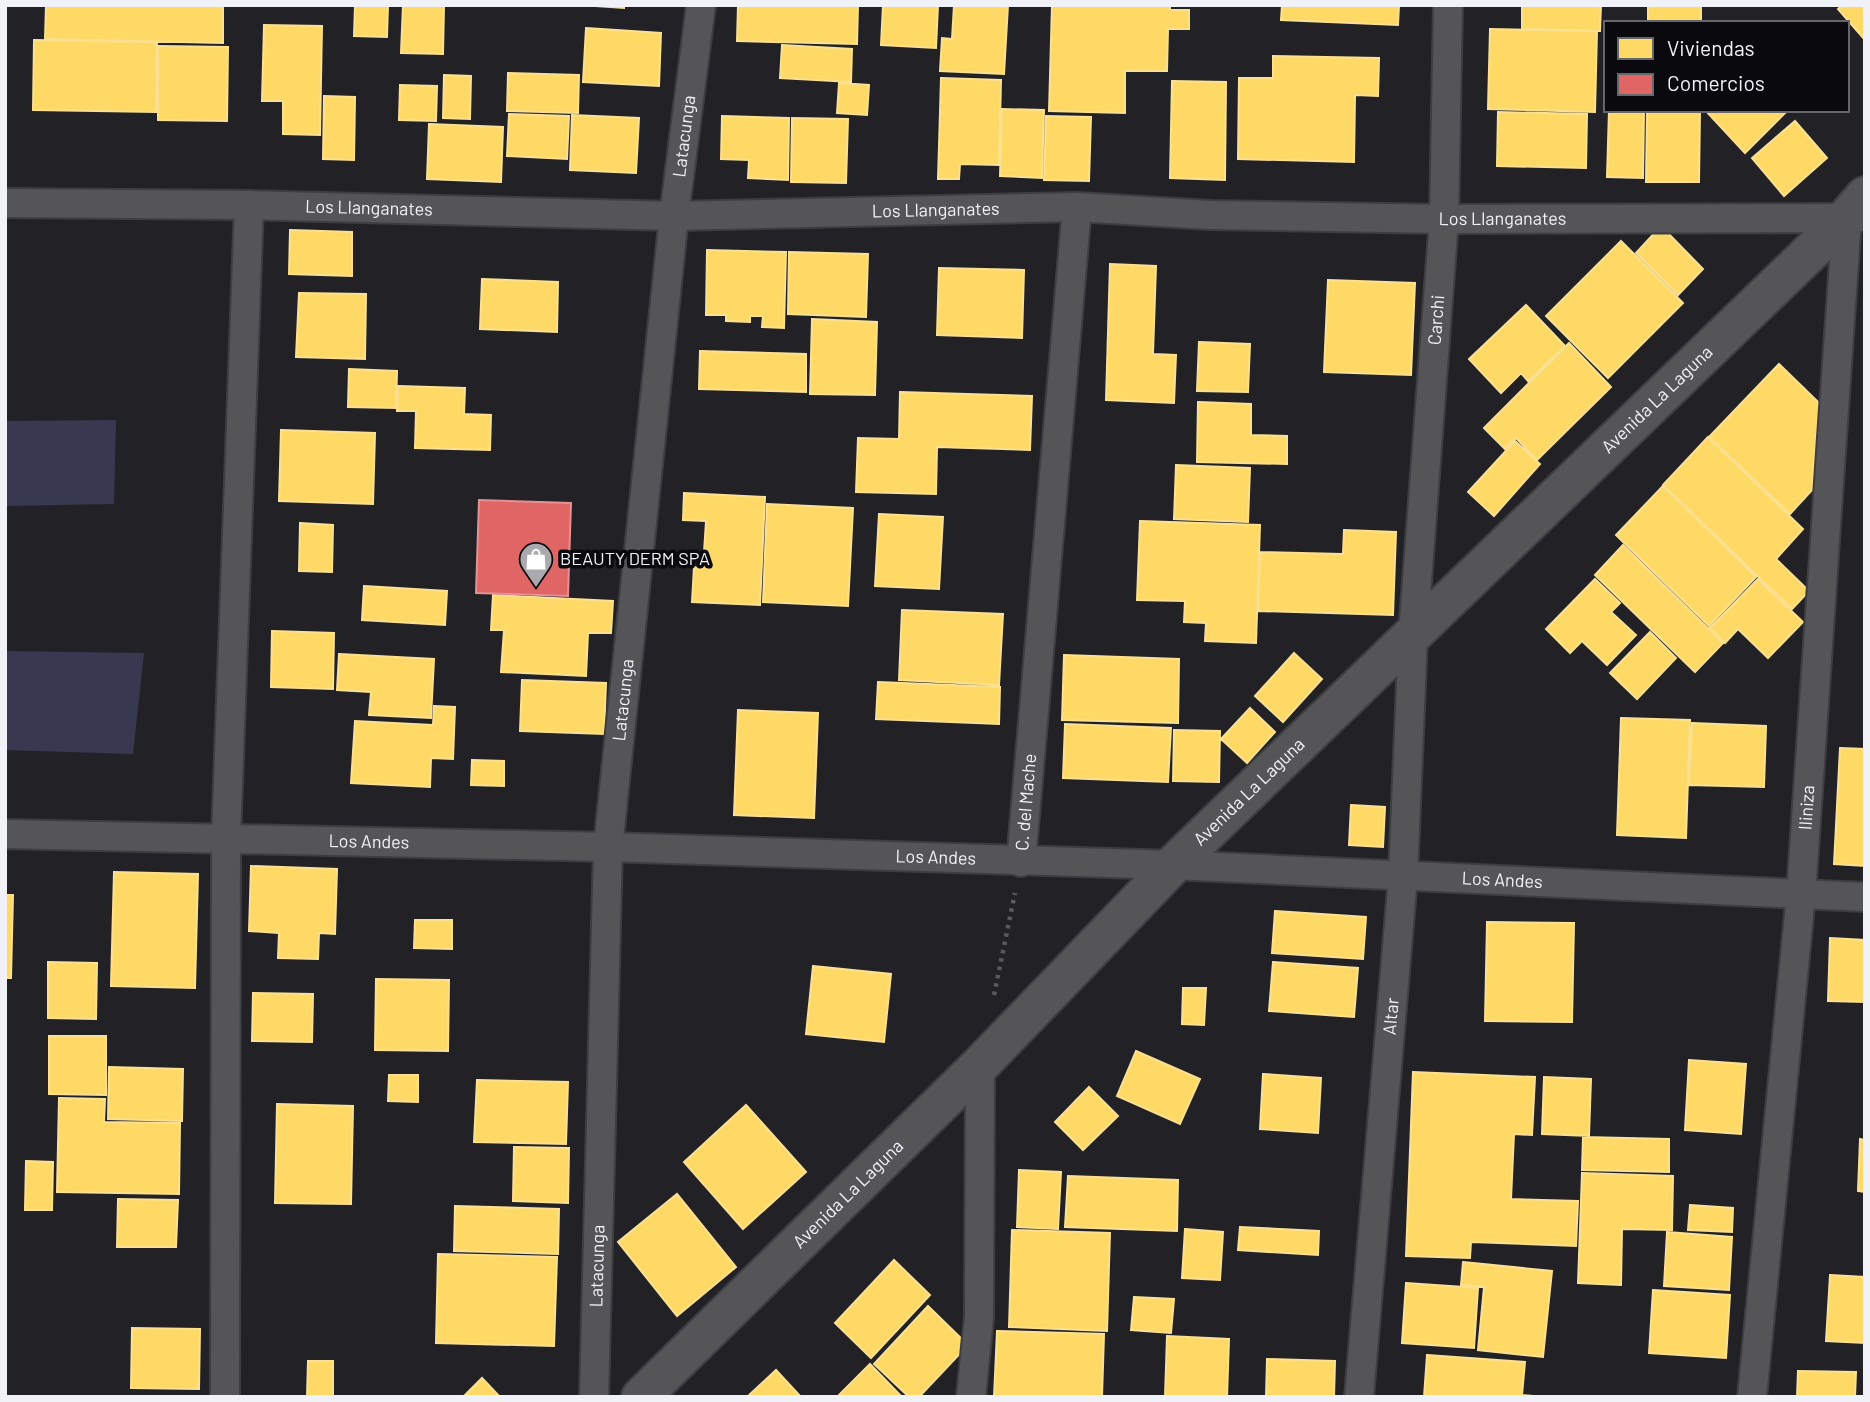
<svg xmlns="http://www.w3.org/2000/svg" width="1870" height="1402" font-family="Barlow,sans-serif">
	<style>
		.green { fill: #383951 }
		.homes { fill: #ffd966; stroke: #fbe092; stroke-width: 2 }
		.shops { fill: #e06666; stroke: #e59092; stroke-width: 2 }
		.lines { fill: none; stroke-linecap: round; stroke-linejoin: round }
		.street-casing { stroke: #3d3e41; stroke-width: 32 }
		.secondary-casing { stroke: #3d3e41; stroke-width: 42 }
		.path { stroke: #5a5a5e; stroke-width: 4.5; stroke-dasharray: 3.5 5; stroke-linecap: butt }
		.street { stroke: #555558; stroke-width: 28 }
		.secondary { stroke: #555558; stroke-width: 38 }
		.labels { text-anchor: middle; stroke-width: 7; stroke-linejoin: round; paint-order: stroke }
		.street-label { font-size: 18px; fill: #f1f2f8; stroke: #0a0a0e }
		.poi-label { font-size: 18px; fill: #f1f2f8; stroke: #0a0a0e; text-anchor: start }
	</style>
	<rect width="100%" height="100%" fill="#222226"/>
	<path class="green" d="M116,420L114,504L5,506V421Z
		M5,651L144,653L133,754L5,750Z"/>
	<path class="homes" d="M46,5L223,6V43L45,39Z
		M355,5H388L387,37L354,36Z
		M403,5H444L443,54L401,53Z
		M580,5H624V8Z
		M738,5H858L857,44L737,41Z
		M883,5H938L936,48L881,45Z
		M954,5H1008L1004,74L940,71L942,38L952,39Z
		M1052,5H1170V10H1189V29H1168L1167,71H1125V113L1049,111Z
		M1282,5H1399L1398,25L1281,20Z
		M1522,5H1601L1600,31L1522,29Z
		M1648,5H1701V23H1648Z
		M1842,5H1865V40L1838,9Z
		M264,25L322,26L320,135L283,134V101H262Z
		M586,28L661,33L659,86L583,82Z
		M1490,29L1597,31L1595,112L1488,109Z
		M34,40L157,42L156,112L33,110Z
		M782,45L852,49L851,82L780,78Z
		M158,46L228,47L227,121L158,120Z
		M1273,56L1379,58L1378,96L1355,95L1354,162L1238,159L1239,78H1273Z
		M508,73L579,75L578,113L507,111Z
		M444,75L471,76L470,119L443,118Z
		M941,78L1001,80L999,165L960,164L959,179H938Z
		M1172,81L1226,82L1225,180L1170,178Z
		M839,83L869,85L867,115L837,113Z
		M400,85L437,86L436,121L399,120Z
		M324,96L355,97L354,160L323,159Z
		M1002,109L1044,110L1042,178L1000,176Z
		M1609,110H1644L1643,178L1607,177Z
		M1647,110H1700L1699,182H1646Z
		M1705,110H1788L1745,153Z
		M1498,112L1587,114L1586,168L1497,166Z
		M509,114L569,116L567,159L507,156Z
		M572,115L639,118L636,173L570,170Z
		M722,116L789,118L788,180L748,178L749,160L721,159Z
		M1046,116L1091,117L1089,181L1044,180Z
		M792,118L848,119L846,183L791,182Z
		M1795,121L1827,158L1784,196L1752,158Z
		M429,124L503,127L501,182L427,179Z
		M1661,226L1703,269L1678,295L1636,253Z
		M290,230L352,232V276L289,274Z
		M1621,241L1683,303L1608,378L1546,316Z
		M707,250L786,252L784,328L762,327L763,316H750V322L726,321V315H706Z
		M789,252L868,254L866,317L788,314Z
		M1110,264L1156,266L1153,354L1176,355L1174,403L1106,400Z
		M939,268L1024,270L1022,338L937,335Z
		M482,279L558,282L557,332L480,329Z
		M1328,280L1415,283L1411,375L1324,372Z
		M299,293L366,294L365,359L296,357Z
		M1526,305L1565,346L1528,381L1521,373L1501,393L1469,359Z
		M812,319L877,322L875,395L810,394Z
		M1199,342L1250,344L1248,392L1197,391Z
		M1569,343L1611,387L1537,460L1516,438L1505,449L1484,428Z
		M700,351L806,354V392L699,389Z
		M1779,364L1819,403L1812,490L1790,514L1709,437Z
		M349,369L397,371L396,408L348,407Z
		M398,386L465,388L464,414L491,415L490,450L415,448L416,411H397Z
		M900,392L1032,396L1030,450L937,447L936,494L856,492L858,438L899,439Z
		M1198,402L1251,404V435L1287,436V464L1197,462Z
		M281,430L375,433L373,504L279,501Z
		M1708,437L1803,529L1776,559L1809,591L1792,609L1663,485Z
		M1515,441L1540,464L1494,516L1468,492Z
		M1176,465L1250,468L1248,522L1174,519Z
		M1663,486L1756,577L1709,626L1616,535Z
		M684,493L765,497L760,605L692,602L694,567L703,568L706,521L683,520Z
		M767,504L853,508L848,606L763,602Z
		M879,514L943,517L939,589L875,586Z
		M1140,521L1260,525L1256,643L1205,641L1206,623L1184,622L1185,601L1137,600Z
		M300,523L333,525L332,572L299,571Z
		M1344,530L1396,532L1393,615L1258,611L1260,552L1343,554Z
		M1623,545L1723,643L1695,672L1595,575Z
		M1595,579L1620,603L1611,612L1636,635L1607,665L1582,641L1570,653L1546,629Z
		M1758,579L1803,622L1768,658L1738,629L1725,643L1710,628Z
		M364,586L447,591L445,625L362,620Z
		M493,595L613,601L611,633H588L586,676L501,672L504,630H491Z
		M902,610L1003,614L999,685L899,680Z
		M272,631L334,633L333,689L271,687Z
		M1650,632L1676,658L1637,699L1610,673Z
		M1294,653L1322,679L1283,722L1255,696Z
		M339,654L434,659L431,718L369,715L371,692L337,690Z
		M1064,655L1179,659L1178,723L1062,720Z
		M522,680L606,683L604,734L520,731Z
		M878,682L1000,687L999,724L876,719Z
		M434,706L455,707L453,759L431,758L430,787L351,783L355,721L433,725Z
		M1250,708L1275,732L1247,763L1221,739Z
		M738,710L818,713L814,818L734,815Z
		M1621,718L1690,720L1686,838L1617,835Z
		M1692,723L1766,726L1764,787L1689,785Z
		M1065,724L1171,728L1168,782L1063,778Z
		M1174,730L1220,731L1219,782L1173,781Z
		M1840,748L1865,749V866L1834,864Z
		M472,760L504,761V786L471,785Z
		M1351,805L1385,807L1383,847L1349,845Z
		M251,866L337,869L335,934L319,933L318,959L278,958L279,933L249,931Z
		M114,872L198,874L195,988L111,986Z
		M5,895H13L11,978H5Z
		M1275,911L1366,917L1363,959L1272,953Z
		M415,920H452V949L414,948Z
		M1487,922L1574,923L1572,1022L1485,1021Z
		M1830,938L1865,940V1002L1828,1001Z
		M48,962L97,963L96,1019L48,1018Z
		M1273,962L1358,968L1354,1017L1269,1011Z
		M813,966L891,974L884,1042L806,1034Z
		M376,979L449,980L448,1051L375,1050Z
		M1183,988H1206L1204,1025L1182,1024Z
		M253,993L313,994L312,1042L252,1041Z
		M49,1036H106V1095L49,1094Z
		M1136,1051L1200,1079L1180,1124L1117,1096Z
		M1689,1060L1746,1064L1741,1134L1685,1130Z
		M109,1067L183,1069L182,1121L108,1119Z
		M1413,1072L1535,1077L1532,1135L1514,1134L1511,1199L1578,1201L1576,1246L1471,1242L1470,1258L1406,1256Z
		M1263,1074L1321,1078L1318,1133L1260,1129Z
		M389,1075H418V1102L388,1101Z
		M1544,1077L1591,1079L1589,1136L1542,1134Z
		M477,1080L568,1082L566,1144L474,1142Z
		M1089,1087L1118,1116L1083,1150L1055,1122Z
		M59,1098L105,1099L104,1122L180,1123L179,1194L57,1192Z
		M277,1104L353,1106L351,1204L275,1203Z
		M746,1105L806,1172L743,1229L684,1162Z
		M1583,1137L1669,1139V1172L1582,1170Z
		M1860,1139L1865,1140V1192L1858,1191Z
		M514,1147L569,1148L568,1203L513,1201Z
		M26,1161L53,1162L52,1210H25Z
		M1019,1170L1061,1172L1058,1229L1017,1227Z
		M1582,1173L1673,1176L1672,1230L1622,1229L1621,1285L1578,1283Z
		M1068,1176L1178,1180L1177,1231L1065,1227Z
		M677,1194L736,1267L677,1316L618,1242Z
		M118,1199L178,1200L176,1247H117Z
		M1690,1205L1733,1208L1732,1232L1688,1230Z
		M455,1206L559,1209L558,1254L454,1251Z
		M1240,1227L1319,1231L1318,1255L1238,1250Z
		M1185,1229L1223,1232L1220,1280L1182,1278Z
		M1012,1230L1110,1233L1107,1331L1009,1327Z
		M1667,1232L1732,1237L1729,1290L1664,1286Z
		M438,1254L557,1257L554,1346L436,1343Z
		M894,1260L930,1295L871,1358L835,1323Z
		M1463,1262L1552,1271L1543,1357L1478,1350L1484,1287L1461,1285Z
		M1830,1275L1865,1277V1343L1826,1341Z
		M1406,1283L1478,1288L1474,1348L1402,1343Z
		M1653,1290L1730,1295L1726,1358L1649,1353Z
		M1134,1297L1174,1299L1171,1333L1131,1330Z
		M928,1306L968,1345L919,1397H909L874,1364Z
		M132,1328L200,1329L199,1389L131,1388Z
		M997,1331L1104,1334L1102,1397H994Z
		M1167,1336L1229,1339L1227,1397H1165Z
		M1427,1355L1525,1362L1522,1395L1546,1397H1424Z
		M1267,1359L1335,1361L1334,1397H1266Z
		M308,1361H333V1397H307Z
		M870,1364L902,1397H837Z
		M776,1370L801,1397H747Z
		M1798,1371L1856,1372L1855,1397H1797Z
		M482,1378L500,1397H463Z"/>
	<path class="shops" d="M479,500L571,503L568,596L476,593Z"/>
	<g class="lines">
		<defs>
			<g id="street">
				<path id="s1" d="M5,203L249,205L674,216L1077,207L1210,215L1444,219L1857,218"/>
				<path id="s2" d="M5,834L608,847L1173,865L1865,897"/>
				<path id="s3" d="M1021,862L1077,207"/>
				<path d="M225,1397L226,838L249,205"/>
				<path id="s4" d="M594,1397L608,847L674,216L701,5"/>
				<path d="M971,1397L979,1317L980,1065"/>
				<path id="s5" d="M1359,1397L1403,877L1413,635L1444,219L1448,5"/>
				<path id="s6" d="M1752,1397L1801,894L1847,217"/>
			</g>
			<g id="secondary">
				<path id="s7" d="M641,1397L980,1065L1173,865L1847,217L1865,196"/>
			</g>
		</defs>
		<use href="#street" class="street-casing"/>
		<use href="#secondary" class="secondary-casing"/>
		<path class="path" d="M994,995L1015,893"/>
		<use href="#street" class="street"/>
		<use href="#secondary" class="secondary"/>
	</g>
	<defs>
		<symbol id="shop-pin" viewBox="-11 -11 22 30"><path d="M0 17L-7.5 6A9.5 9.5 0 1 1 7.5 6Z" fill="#a9a9ae" stroke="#0a0a0e"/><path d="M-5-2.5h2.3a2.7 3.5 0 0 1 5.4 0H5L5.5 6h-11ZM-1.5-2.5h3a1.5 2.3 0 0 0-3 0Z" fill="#fff"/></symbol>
	</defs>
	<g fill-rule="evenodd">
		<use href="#shop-pin" x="517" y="540" width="38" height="52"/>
	</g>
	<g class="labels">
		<g class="street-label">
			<text dy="6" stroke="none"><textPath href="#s4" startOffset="1265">Latacunga</textPath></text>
			<text dy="6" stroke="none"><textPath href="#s1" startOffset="364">Los Llanganates</textPath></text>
			<text dy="6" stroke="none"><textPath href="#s1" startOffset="931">Los Llanganates</textPath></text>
			<text dy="6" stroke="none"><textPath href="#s1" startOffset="1498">Los Llanganates</textPath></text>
			<text dy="6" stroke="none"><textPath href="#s5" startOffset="1080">Carchi</textPath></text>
			<text dy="6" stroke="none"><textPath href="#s7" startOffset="1424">Avenida La Laguna</textPath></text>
			<text dy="6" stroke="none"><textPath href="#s4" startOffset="698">Latacunga</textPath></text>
			<text dy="6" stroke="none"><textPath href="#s7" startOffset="858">Avenida La Laguna</textPath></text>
			<text dy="6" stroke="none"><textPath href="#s3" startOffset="60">C. del Mache</textPath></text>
			<text dy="6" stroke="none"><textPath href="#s6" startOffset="592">Iliniza</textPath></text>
			<text dy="6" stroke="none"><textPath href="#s2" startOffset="364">Los Andes</textPath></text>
			<text dy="6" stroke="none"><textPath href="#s2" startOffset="931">Los Andes</textPath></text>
			<text dy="6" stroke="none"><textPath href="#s2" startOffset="1498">Los Andes</textPath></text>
			<text dy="6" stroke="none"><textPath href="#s5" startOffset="382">Altar</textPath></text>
			<text dy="6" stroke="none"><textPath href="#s7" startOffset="290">Avenida La Laguna</textPath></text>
			<text dy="6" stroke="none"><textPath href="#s4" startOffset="131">Latacunga</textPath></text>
		</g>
		<g class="poi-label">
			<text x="560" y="565">BEAUTY DERM SPA</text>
		</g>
	</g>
	<rect width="1870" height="1402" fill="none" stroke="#f1f2f8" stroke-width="14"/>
	<rect x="1604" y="21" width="245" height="91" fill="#0a0a0e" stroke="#66676c" stroke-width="2"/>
	<rect x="1618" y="38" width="35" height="21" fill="#ffd966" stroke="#66676c" stroke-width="2"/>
	<text x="1667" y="56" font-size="21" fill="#f1f2f8">Viviendas</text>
	<rect x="1618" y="74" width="35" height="21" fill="#e06666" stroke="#66676c" stroke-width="2"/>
	<text x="1667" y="91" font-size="21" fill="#f1f2f8">Comercios</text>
</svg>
